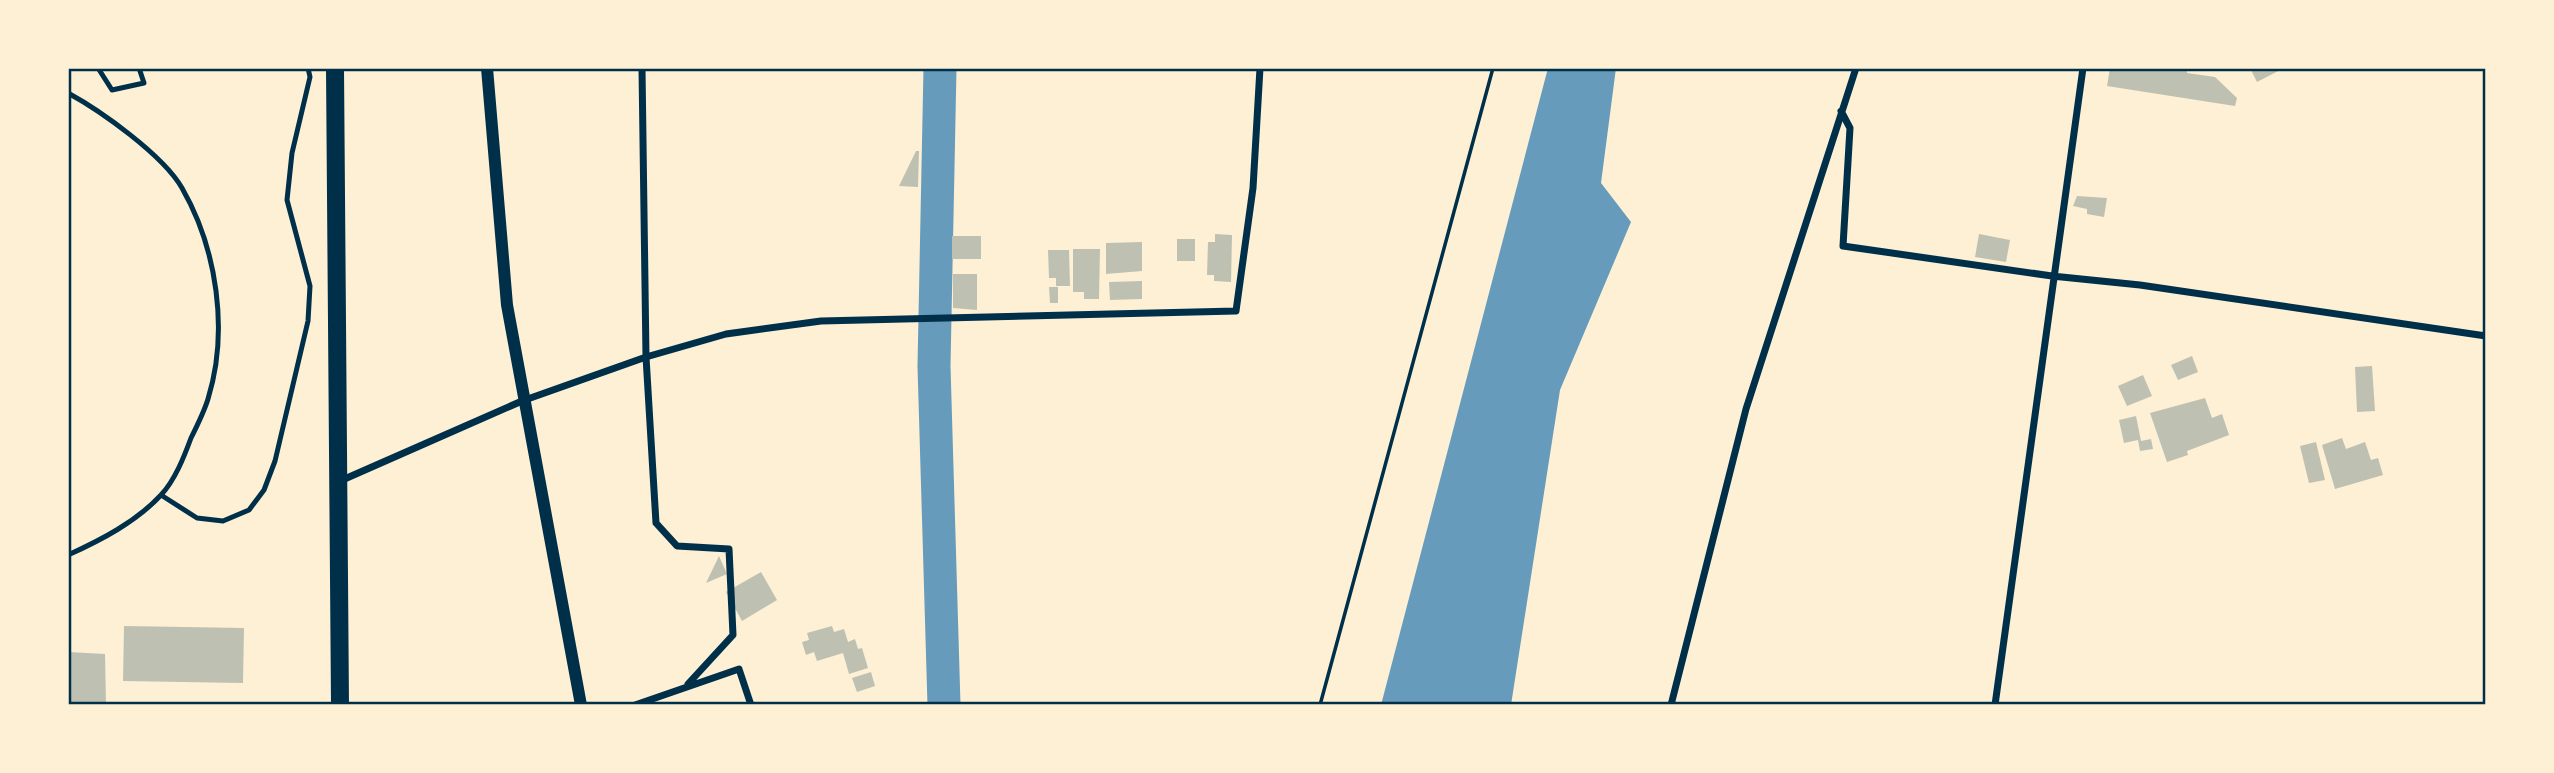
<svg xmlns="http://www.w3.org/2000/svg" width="2554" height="773" font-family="'DM Sans',sans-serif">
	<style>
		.water { fill: #669bbc }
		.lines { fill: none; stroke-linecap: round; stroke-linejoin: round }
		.river { stroke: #669bbc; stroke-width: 33 }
		.building { fill: #bec0b2 }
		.path { stroke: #003049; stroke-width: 3.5 }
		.service { stroke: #003049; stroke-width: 5 }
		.minor { stroke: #003049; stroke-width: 7 }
		.tertiary { stroke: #003049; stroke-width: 12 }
		.trunk { stroke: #003049; stroke-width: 18 }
		.neatline { fill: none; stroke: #003049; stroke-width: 2.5 }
	</style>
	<rect width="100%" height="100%" fill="#fdf0d5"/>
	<path class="water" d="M1548,68H1616L1601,183L1631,222L1560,390L1511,705H1381Z"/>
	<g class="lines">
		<path class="river" d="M940,68L934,366L944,705"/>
	</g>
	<path class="building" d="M2110,68H2187V73L2215,77L2237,98L2235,106L2107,86Z
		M2250,68H2284L2257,82Z
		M916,151H919L918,187L899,186Z
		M2077,196L2107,198L2104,217L2087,214V209L2073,206Z
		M1215,234L1232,235L1231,282L1214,281V275H1207L1208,242H1215Z
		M1979,234L2010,240L2006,262L1975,257Z
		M952,236H981V259H952Z
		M1177,239H1195V261H1177Z
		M1142,242V271L1106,274V243Z
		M1073,249H1100L1099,299H1084V292H1073Z
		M1048,250H1069L1070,286H1056V278H1049Z
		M953,274H977V310L953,308Z
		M1142,281V299L1110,300L1109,282Z
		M1049,287H1058V303H1050Z
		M2192,356L2198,372L2178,380L2171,365Z
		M2372,366L2375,411L2357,412L2355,367Z
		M2143,375L2152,396L2127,406L2118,386Z
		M2205,398L2212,418L2222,414L2229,435L2187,451L2188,455L2167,462L2150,413Z
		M2136,416L2141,441L2151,439L2153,449L2140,451L2138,440L2124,443L2119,420Z
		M2342,438L2346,449L2365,442L2371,460L2378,458L2383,475L2335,489L2322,445Z
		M2316,442L2325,480L2309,483L2300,446Z
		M719,556L727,574L706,583Z
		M761,572L777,600L742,621L726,592Z
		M124,626L244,628L243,683L123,681Z
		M832,626L834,632L844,629L848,642L855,639L858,649L862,648L868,668L849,674L843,653L817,661L814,652L806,655L802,642L809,640L807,633Z
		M68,652L105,654L106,705H68Z
		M871,672L875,686L857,692L852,678Z"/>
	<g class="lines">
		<path class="path" d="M1320,705L1493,68"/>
		<path class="service" d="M98,68L112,90L144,83L139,68
			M68,93C101,111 163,155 182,188C217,249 229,331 208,399C204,412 197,426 191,438C184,457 175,480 161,495C136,522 101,540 68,555
			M161,495L197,518L223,521L249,510L264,490L275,461L308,321L310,286L287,200L292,153L310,77L308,68"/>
		<path class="minor" d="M642,68L646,357L656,523L677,546L729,549L733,635L688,684
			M1841,111L1850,128L1843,246L2052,276L2140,285L2486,336
			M340,481L522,401L646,357L726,334L821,321L1236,311L1253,188L1260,68
			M635,705L739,669L751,705
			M1671,705L1746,409L1856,68
			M1995,705L2083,68"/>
		<path class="tertiary" d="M487,68L507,305L581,705"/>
		<path class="trunk" d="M335,68L340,705"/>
	</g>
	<rect width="2554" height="773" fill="none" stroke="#fdf0d5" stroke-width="140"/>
	<rect x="70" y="70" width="2414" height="633" class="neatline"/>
</svg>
